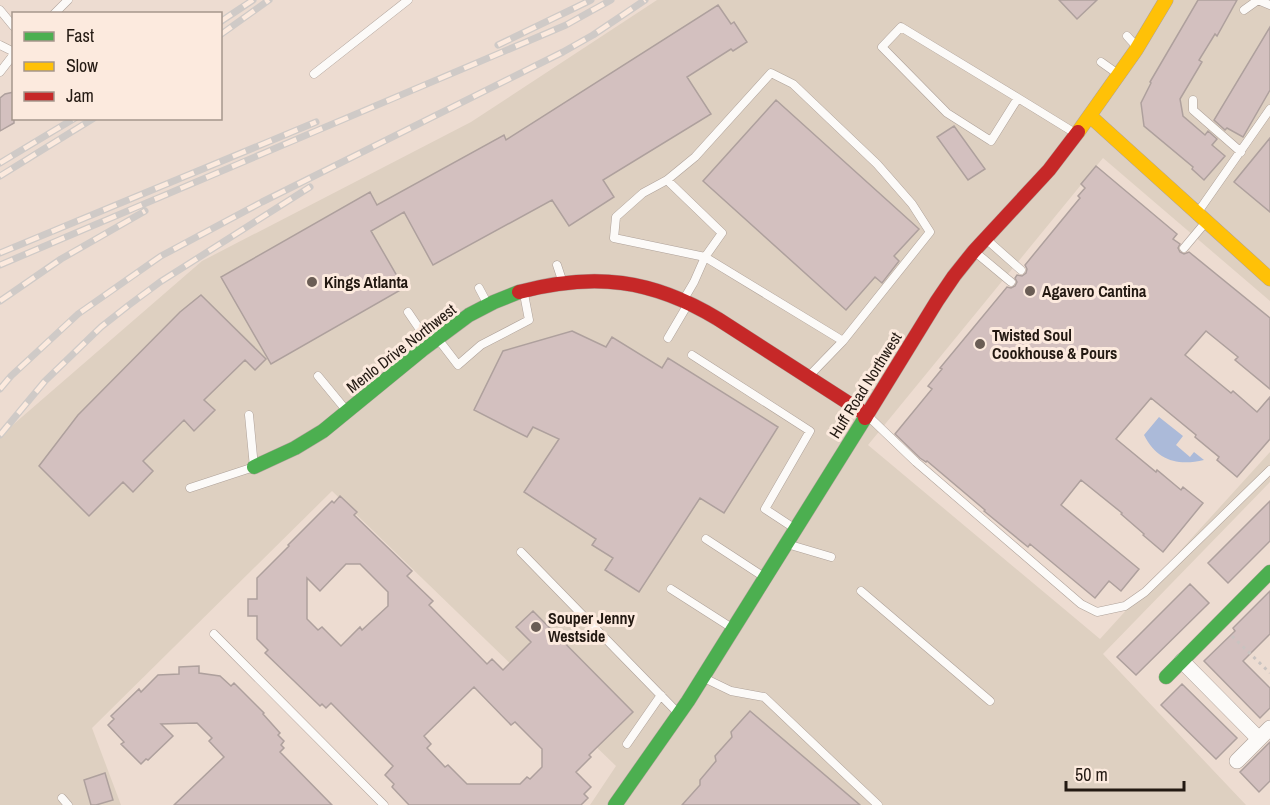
<svg xmlns="http://www.w3.org/2000/svg" width="1270" height="805" font-family="'Archivo Narrow',sans-serif">
	<style>
		.commercial { fill: #ded0c1 }
		.water { fill: #abbad9 }
		.building { fill: #d3c0bf; stroke: #aea09d; stroke-width: 1.5; fill-rule: evenodd }
		.lines { fill: none; stroke-linecap: round; stroke-linejoin: round }
		.lane-casing { stroke: #aea199; stroke-width: 9 }
		.street-casing { stroke: #aea199; stroke-width: 16 }
		.fast-casing { stroke: #aea199; stroke-width: 15 }
		.slow-casing { stroke: #aea199; stroke-width: 15 }
		.jam-casing { stroke: #aea199; stroke-width: 15 }
		.path { stroke: #c9c3c0; stroke-width: 3; stroke-dasharray: 3 4.5; stroke-linecap: butt }
		.lane { stroke: #fcfaf8; stroke-width: 8 }
		.street { stroke: #fcfaf8; stroke-width: 15 }
		.fast { stroke: #4caf50; stroke-width: 14 }
		.slow { stroke: #ffc107; stroke-width: 14 }
		.jam { stroke: #c62828; stroke-width: 14 }
		.rail-casing { stroke: #cfcac7; stroke-width: 7 }
		.rail { stroke: #fceade; stroke-width: 4.5; stroke-dasharray: 14; stroke-linecap: butt }
		.poi-dot { fill: #6a5d55; stroke: #fceade; stroke-width: 2 }
		.labels { text-anchor: middle; stroke-width: 6; stroke-linejoin: round; paint-order: stroke }
		.poi-label { font-size: 16px; font-weight: bold; fill: #231912; stroke: #fceade; text-anchor: start }
		.street-label { font-size: 16px; fill: #231912; stroke: #fceade }
	</style>
	<rect width="100%" height="100%" fill="#eddcd1"/>
	<path class="commercial" d="M657,0H1270V301L1103,158L868,445L1100,639L1270,452V482L1103,654L1246,805H590L616,766L332,491L92,728L121,805H0V436L202,261L471,122Z"/>
	<path class="water" d="M1159,417L1183,436L1176,445L1190,457L1194,452L1204,460C1178,466 1157,461 1144,435Z"/>
	<path class="building" d="M1059,0H1097L1077,19Z
		M1198,0H1237L1217,36L1215,34L1199,60L1202,62L1180,99L1183,116L1205,135L1208,131L1217,139L1212,145L1225,156L1204,180L1192,169L1193,167L1144,126L1141,103L1151,83L1150,82Z
		M718,5L731,24L734,22L747,42L733,51L731,49L687,77L711,114L603,180L614,197L569,226L552,200L433,265L404,212L371,231L404,288L271,364L221,277L370,192L377,205L504,135L506,140Z
		M1270,27V90L1243,137L1227,128L1225,130L1214,120Z
		M14,92V123L0,131V98L5,94Z
		M776,100L919,229L894,256L899,261L882,283L875,277L846,310L703,181Z
		M954,126L985,169L968,180L937,137Z
		M1270,138V212L1234,182Z
		M1096,166L1177,234L1173,239L1180,244L1178,248L1180,252L1184,254L1189,252L1270,318V389L1235,360L1238,357L1206,331L1185,355L1231,393L1233,391L1257,412L1270,397V439L1237,477L1217,460L1219,457L1195,437L1196,435L1151,398L1116,439L1156,472L1157,470L1181,490L1183,487L1203,503L1163,552L1143,535L1144,534L1121,514L1122,513L1081,480L1061,505L1139,569L1121,591L1109,581L1095,598L1030,544L1028,547L984,511L985,510L927,461L926,462L920,458L895,434L932,389L928,386L942,369L940,368L1007,287L1011,288L1015,286L1017,282L1015,278L1017,275L1022,276L1026,273L1027,269L1025,265L1080,198L1078,196L1085,188L1081,184Z
		M201,295L266,359L255,370L245,360L204,400L215,410L194,431L184,420L143,461L153,471L133,492L123,482L89,516L39,466L78,415L180,312Z
		M572,331L606,347L612,337L662,368L668,358L778,427L724,513L700,498L639,592L605,570L613,558L592,545L596,539L524,492L559,439L533,427L527,437L474,410L503,351Z
		M340,496L357,512L354,515L412,571L407,576L433,601L429,605L487,664L492,659L503,670L531,642L516,627L533,611L633,712L589,755L591,757L576,772L591,787L584,794L588,798L581,805H409L392,787L394,784L385,775L393,766L331,703L326,708L322,704L320,706L265,653L268,650L257,639V616H248V599H257V578L289,546L288,545L332,501L334,503ZM346,564H360L388,592V606L362,630L360,627L341,646L322,627L318,630L307,619V578L320,591ZM474,687L511,725L515,722L542,749V767L530,779L527,777L520,784H467L448,765L445,767L427,748L431,744L424,736Z
		M1270,501V541L1228,583L1208,563Z
		M1190,584L1209,603L1136,675L1117,657Z
		M1270,591V634L1243,661L1270,688V708L1260,718L1204,661L1235,631L1233,628Z
		M199,666V673L220,676L231,686L234,683L264,713L263,714L280,733L278,735L284,741L281,745L284,748L280,752L332,805H174L224,757L209,741L212,738L197,723L161,724L173,736L148,760L146,759L141,764L121,744L124,742L108,725L114,719L111,716L139,689L141,692L158,675L179,674V667Z
		M1182,684L1237,738L1216,759L1161,705Z
		M750,711L860,805H682L700,785V780L716,761L715,756L732,737L731,732Z
		M1270,742V781L1259,792L1240,772Z
		M105,773L113,800L96,805H91L84,780Z"/>
	<g class="lines">
		<defs>
			<path id="lane" d="M0,10L14,27
				M1244,10L1258,0L1270,5
				M54,14L68,0
				M901,27L1018,98L991,141L947,113L882,47Z
				M1127,36L1137,47
				M0,45L14,52
				M1101,62L1118,74
				M0,72L14,54
				M314,74L408,0
				M1018,98L1075,133
				M1193,100V110L1241,152
				M667,180L722,233L705,257L614,238L616,217L643,193L667,180L695,157L771,73L793,84L877,164L912,204L930,232L843,341L810,375
				M1198,212L1270,109
				M986,239L1021,270
				M1184,248L1205,223
				M975,252L1011,282
				M557,265L562,280
				M479,288L487,303
				M684,299L694,282L705,257L843,341
				M408,312L429,343
				M668,338L688,304
				M438,339L458,365L481,345L529,320L524,294
				M692,355L810,431L765,509L794,528
				M318,376L346,410
				M868,416L916,462L1081,604L1097,612L1125,606L1145,592L1270,470
				M190,488L254,467L249,415
				M706,539L764,577
				M787,544L831,557
				M521,552L678,713
				M671,589L732,628
				M861,591L990,701
				M214,634L384,805
				M704,678L731,691L764,697L878,805
				M627,744L661,695
				M62,798L68,805"/>
			<path id="street" d="M1182,661L1259,739
				M1237,761L1270,728"/>
			<path id="fast" d="M254,467L295,448L323,431L422,350L469,315L494,302L519,292
				M1166,677L1270,572
				M615,805L688,701L865,418"/>
			<path id="slow" d="M1090,116L1270,279
				M1078,132L1136,50L1166,0"/>
			<path id="jam" d="M519,292C594,272 652,279 718,319L867,415
				M865,418L937,301L954,276L974,251L1049,170L1078,132"/>
		</defs>
		<use href="#lane" class="lane-casing"/>
		<use href="#street" class="street-casing"/>
		<use href="#fast" class="fast-casing"/>
		<use href="#slow" class="slow-casing"/>
		<use href="#jam" class="jam-casing"/>
		<path class="path" d="M1232,636L1270,673"/>
		<use href="#lane" class="lane"/>
		<use href="#street" class="street"/>
		<use href="#fast" class="fast"/>
		<use href="#slow" class="slow"/>
		<use href="#jam" class="jam"/>
		<defs>
			<path id="rail" d="M220,22L253,0
				M220,35L269,0
				M498,45L591,0
				M0,163L75,118
				M0,176L94,118
				M0,253L316,122
				M0,265L526,42L566,25L611,0
				M0,301L61,259L145,211
				M0,389L11,376L78,314L161,256L262,202L563,52L593,35L645,0
				M0,435L45,381L101,327L129,305L160,282L310,187"/>
		</defs>
		<use href="#rail" class="rail-casing"/>
		<use href="#rail" class="rail"/>
	</g>
	<g class="poi-dot">
		<circle cx="312" cy="282" r="6"/>
		<circle cx="1030" cy="291" r="6"/>
		<circle cx="980" cy="344" r="6"/>
		<circle cx="536" cy="627" r="6"/>
	</g>
	<g class="labels">
		<g class="poi-label">
			<text x="324" y="288">Kings Atlanta</text>
			<text x="1042" y="297">Agavero Cantina</text>
			<text x="992" y="341">Twisted Soul<tspan x="992" dy="18">Cookhouse &amp; Pours</tspan></text>
			<text x="548" y="624">Souper Jenny<tspan x="548" dy="18">Westside</tspan></text>
		</g>
		<g class="street-label">
			<text transform="translate(401 348) rotate(-38)" y="6">Menlo Drive Northwest</text>
			<text transform="translate(865 385) rotate(-58)" y="6">Huff Road Northwest</text>
		</g>
	</g>
	<rect x="12" y="12" width="210" height="108" fill="#fceade" stroke="#a5968c" stroke-width="1.5"/>
	<rect x="24" y="32" width="30" height="9" fill="#4caf50" stroke="#a5968c" stroke-width="1.5"/>
	<text x="66" y="42" font-size="18" fill="#231912">Fast</text>
	<rect x="24" y="62" width="30" height="9" fill="#ffc107" stroke="#a5968c" stroke-width="1.5"/>
	<text x="66" y="72" font-size="18" fill="#231912">Slow</text>
	<rect x="24" y="92" width="30" height="9" fill="#c62828" stroke="#a5968c" stroke-width="1.5"/>
	<text x="66" y="102" font-size="18" fill="#231912">Jam</text>
	<path d="M1066 781v9h118v-9" fill="none" stroke="#231912" stroke-width="3"/>
	<text x="1075" y="781" font-size="18" fill="#231912" stroke="#fceade" stroke-width="4.5" paint-order="stroke">50 m</text>
</svg>
